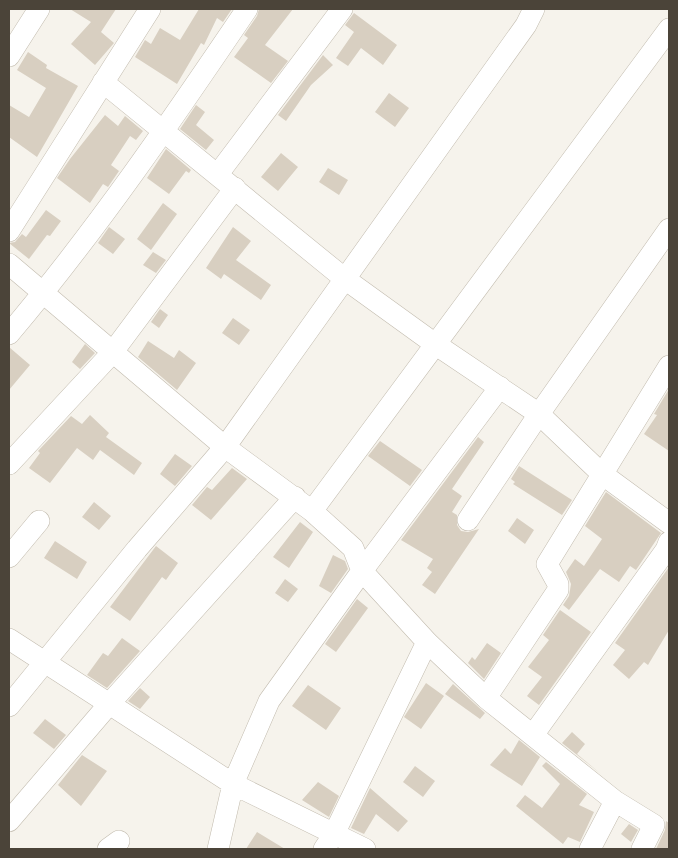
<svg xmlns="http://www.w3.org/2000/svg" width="678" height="858" font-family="Commissioner,sans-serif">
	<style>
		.building { fill: #d8cfc1 }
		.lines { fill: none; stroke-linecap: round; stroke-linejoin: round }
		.minor-casing { stroke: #c2bbae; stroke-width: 22 }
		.minor { stroke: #fff; stroke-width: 21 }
	</style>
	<rect width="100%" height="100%" fill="#f6f3ec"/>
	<path class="building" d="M70,9H116L101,32L114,43L95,65L71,44L91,22Z
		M199,9H232L223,22L217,18L204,45L201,43L177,84L135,57L145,40L151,44L160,28L180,40Z
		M259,9H293L265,45L288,61L271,83L234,57L248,38L244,35L257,16Z
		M354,13L397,45L383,65L361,48L348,66L336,58L354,32L345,25Z
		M28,52L47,65L46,68L78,86L37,157L9,137V105L29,117L46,88L17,70Z
		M323,55L333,65L311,85L286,121L278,115Z
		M389,93L409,108L395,127L375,112Z
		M196,105L205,112L196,125L214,140L206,150L180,129Z
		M105,115L118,126L125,116L143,131L136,140L130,136L111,165L119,171L108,187L103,184L90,203L57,178L70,159Z
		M166,149L191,170L189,173L186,171L169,194L147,178Z
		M281,153L298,167L278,191L261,177Z
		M328,168L348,180L339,195L319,182Z
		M163,203L177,214L151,250L137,239Z
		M46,210L61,221L50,236L47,235L29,259L9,243L15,242L22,234L26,237Z
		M109,227L125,239L113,254L98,243Z
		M233,227L251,241L236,260L271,285L261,300L224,274L221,279L206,268Z
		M153,252L166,260L156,273L143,265Z
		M160,309L168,315L159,328L151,322Z
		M233,318L250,330L239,345L222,333Z
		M148,341L174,358L179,350L196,363L177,390L138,357Z
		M85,344L95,353L80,369L72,362Z
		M9,347L30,365L9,390Z
		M669,389V451L644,434L657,415L654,414Z
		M90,415L109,433L106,437L142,463L134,475L100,450L93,460L77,448L50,483L29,468L40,453L38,451L71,416L82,424Z
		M478,437L484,442L452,489L462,496L452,512L457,515V525L461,531L468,532L479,529L435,594L422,585L432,572L427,568L433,559L401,540Z
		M380,441L422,470L410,486L368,456Z
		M175,454L192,466L175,486L160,474Z
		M519,466L572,500L562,515L513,484L515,482L511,479Z
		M232,468L247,479L211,520L192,505L207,487L212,490Z
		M606,492L661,533L636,570L630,566L619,582L600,569L569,610L563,605L569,596L571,584L566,572L575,559L584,566L602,539L585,526Z
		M94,502L111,516L99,530L82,517Z
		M517,518L534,530L525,544L508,531Z
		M300,522L313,532L289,568L273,557Z
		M55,541L87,562L77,579L44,558Z
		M156,546L178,563L166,580L162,577L130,621L110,607Z
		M333,555L345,561L348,569L331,593L319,586Z
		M669,567V630L648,665L644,662L629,679L613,665L625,650L615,643Z
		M285,579L298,589L288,602L275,593Z
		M357,599L368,608L336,652L325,644Z
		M560,610L591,632L539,705L527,696L542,677L528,667L549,640L543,635Z
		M122,638L140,651L107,688L87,675L103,653L108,656Z
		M487,643L501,653L484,679L468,663L472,657L475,660Z
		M426,683L444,696L421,729L404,717Z
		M453,684L485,713L480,719L445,694Z
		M308,685L341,708L326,730L292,706Z
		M140,688L150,697L140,709L128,701Z
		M45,719L66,735L54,749L33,733Z
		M572,732L585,744L577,754L601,774L562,743Z
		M519,740L540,757L522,786L490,765L505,748L511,754Z
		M82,755L107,771L81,806L58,785Z
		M546,762L587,794L579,805L594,812L580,842L568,837L563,844L516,806L525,795L542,808L560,784L542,766Z
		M415,766L435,781L423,797L403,782Z
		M318,782L339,796L329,817L302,800Z
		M370,788L408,821L398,832L376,814L364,834L351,828Z
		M666,821L669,823V849H656L665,830Z
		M629,824L638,830L631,842L621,834Z
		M257,832L285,849H246Z"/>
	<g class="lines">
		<defs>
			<path id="minor" d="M9,56L39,9
				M103,82L345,279L435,344L539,414L602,474L669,523
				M218,174L342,9
				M9,231L150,9
				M9,264L225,447L312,511L353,548L362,571L427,642L486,698L615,801L654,825L642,849
				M9,334C96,231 172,120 247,9
				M9,464L112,353L235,188
				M312,511L669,29
				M468,520L539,414L669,229
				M9,557L39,521
				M9,639L233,784L365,849
				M486,698L558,590V584L547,564L669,366
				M9,706L137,549L225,447L526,25L534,9
				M533,735L666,550L669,542
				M9,821L110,703L295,497
				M108,849L119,841
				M218,849L233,784L269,701L362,571L500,387
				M324,849L334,834L427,642
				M590,849L615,801"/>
		</defs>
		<use href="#minor" class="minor-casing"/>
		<use href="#minor" class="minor"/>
	</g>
	<rect width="678" height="858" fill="none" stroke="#4b4439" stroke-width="20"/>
</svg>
